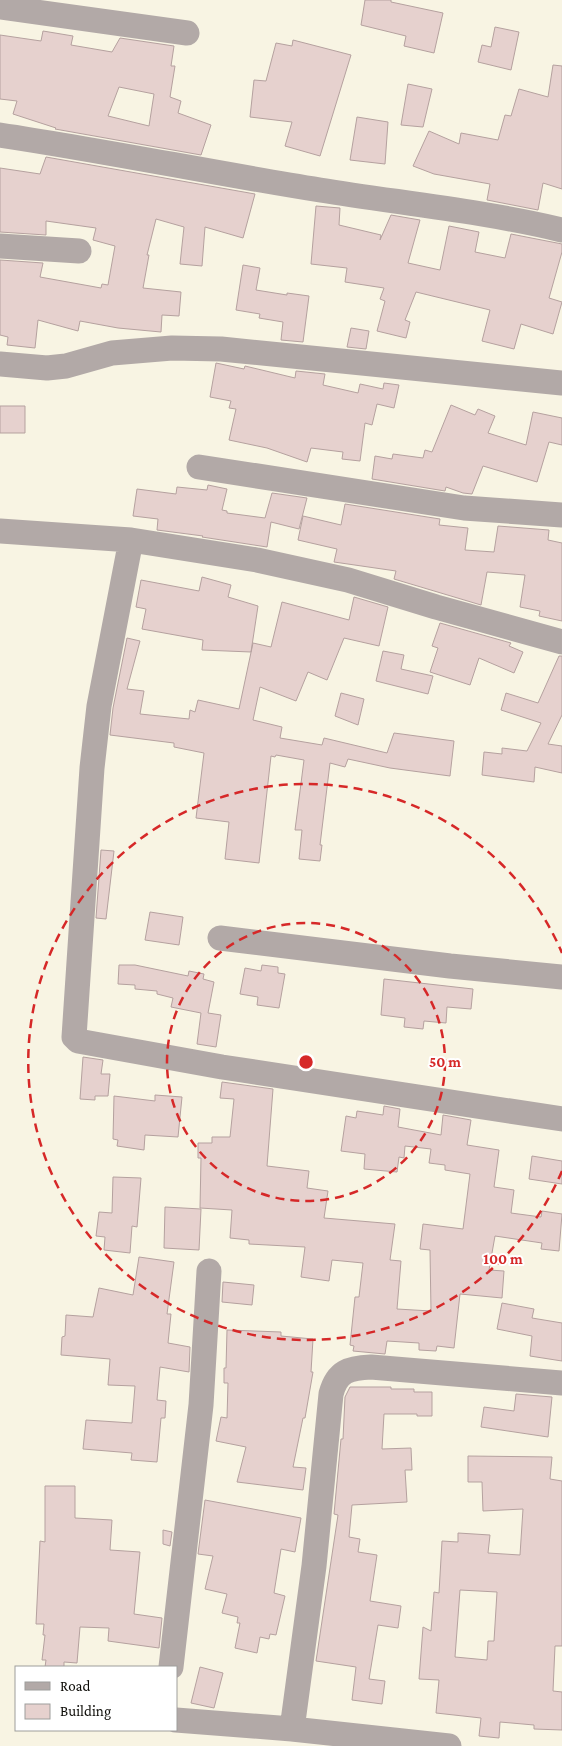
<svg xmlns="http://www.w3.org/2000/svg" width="562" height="1746" font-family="'Crimson Pro',serif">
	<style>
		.building { fill: #e6d1ce; stroke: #b5a19f; fill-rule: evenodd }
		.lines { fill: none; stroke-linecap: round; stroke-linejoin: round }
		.minor { stroke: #b2a9a7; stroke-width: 25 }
		.ring { fill: none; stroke: #d62828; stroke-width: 2.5; stroke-dasharray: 9 6 }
		.centre { fill: #d62828; stroke: #fff; stroke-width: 2.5 }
		.ring-label { font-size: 15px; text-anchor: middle; font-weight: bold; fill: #d62828; stroke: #fff; stroke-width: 4; stroke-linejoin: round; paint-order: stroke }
	</style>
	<rect width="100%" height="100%" fill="#f8f4e3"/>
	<path class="building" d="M365,0H391V2L443,13L434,53L404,46L406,36L361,25Z
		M495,27L519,32L511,70L478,62L482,45L491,47Z
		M43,31L73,36L71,45L112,52L120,38L174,46L171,66H175L170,97L181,101L178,113L211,125L201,155L55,129L56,128L13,114L17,101L0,99V35L41,41ZM119,87L154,94L149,126L108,116Z
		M293,40L351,55L320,156L285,146L292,122L250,117L254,80L266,81L276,43L292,46Z
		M553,65L562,66V189L543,183L538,210L487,200L490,184L434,174L413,166L429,131L459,144L461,133L498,140L505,115L511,116L519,89L548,97Z
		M408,84L432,89L423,127L401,125Z
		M357,117L388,122L385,164L350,160Z
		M46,157L255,194L243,238L205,227L202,266L180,264L184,227L156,219L147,255H149L143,288L181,292L179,316L162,315L161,332L118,328L80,321L78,331L38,320L35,348L7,345L8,337L0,335V260L43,263L40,277L101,288L102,284L108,285L115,246L93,240L96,228L46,221V235L0,232V168L40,174Z
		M316,206L340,208L339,225L381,235L380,240L391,215L420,220L408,263L440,270L449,226L479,232L475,252L505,258L511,234L562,244V252L549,298L562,302L553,334L521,324L514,349L482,341L490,310L416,292L405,320L410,322L406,338L377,331L385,301L380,299L384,288L345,282L347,268L311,264Z
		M243,265L260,268L256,290L287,295V293L309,296L303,342L281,340L283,322L259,318L260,314L236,310Z
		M351,328L369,331L366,349L347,347Z
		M216,363L244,369L245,366L295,378L296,371L325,374L323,385L358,393L360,384L383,389L384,383L399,385L394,408L377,404L372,425L365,423L360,461L342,459L343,452L311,448L307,462L267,448L229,440L236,409L229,408L231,401L210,397Z
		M451,405L475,415L478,409L495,416L488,433L526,445L533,412L562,418V445L549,442L537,482L483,466L472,494L463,493L446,487L445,491L372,479L375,456L392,459L393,454L423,458L425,450L432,452Z
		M0,406H25V433H0Z
		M208,485L227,489L222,510L227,511V513L265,518L272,493L307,498L299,529L271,522L267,547L202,537L203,536L157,530L158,519L133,516L137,489L176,494L177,487L207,490Z
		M345,504L440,519L439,525L468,528L465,550L494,552L498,526L549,530L548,540L562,543V621L539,616L540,611L520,607L525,575L487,572L481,605L394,579L396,571L334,562L337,549L298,540L303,516L341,525Z
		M202,577L231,585L228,597L258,606L251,652L202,650L203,640L142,629L146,609L136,607L141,580L199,591Z
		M354,597L388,607L379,646L344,638L327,680L308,672L296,701L260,687L253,720L282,727L280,738L322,745L324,738L387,753L394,733L454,741L450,776L390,768L348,759L345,767L330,763L320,845H322L320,861L299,859L302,830H295L304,760L276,755L275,757L271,756L259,863L225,859L229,822L196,818L204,753L174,747V743L110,735L113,708L127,638L140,641L127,689L144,691L140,714L189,719L190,710L195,712L198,700L239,709L253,643L271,647L282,602L349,620Z
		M440,623L511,643L509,646L523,652L514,673L479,658L470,685L430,672L438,648L432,646Z
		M383,651L404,655L401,669L433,676L428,694L376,681Z
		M559,656H562V715L548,744L562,746V773L535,767L534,782L482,775L484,752L502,754V748L527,751L541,723L501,710L506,693L538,703Z
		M341,693L364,699L358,725L335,716Z
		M101,850L114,851L106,919L96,918Z
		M150,912L183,917L179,945L145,940Z
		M119,965H135L188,976L189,971L204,974L203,979L214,982L208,1013L221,1015L216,1047L197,1044L201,1013L171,1007L173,998L157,994V991L135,989V985L118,984Z
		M262,965L278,967V973L285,974L279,1008L257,1005L258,997L240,994L245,968L261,971Z
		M384,979L473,989L471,1009L447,1007L446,1023L424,1021L423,1029L404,1027L405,1018L381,1015Z
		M83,1057L103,1060L101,1074H110L108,1096H95V1100L80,1099Z
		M222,1082L273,1089L267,1166L309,1171L307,1188L328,1191L324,1218L395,1224L390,1260L401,1261L397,1309L431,1311L430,1250L420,1249L423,1224L463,1229L470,1174L445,1170V1165L429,1163L431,1149L405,1146L404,1158L399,1157L397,1172L364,1169L365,1154L341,1151L346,1116L356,1118L357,1111L383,1115L384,1106L400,1109L398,1127L441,1135L443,1115L471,1120L467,1145L499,1150L494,1187L514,1190L511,1213L541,1217L542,1211L562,1214L559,1251L541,1249L542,1243L495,1236L489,1270L504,1271L502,1298L460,1294L454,1348L437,1346L436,1351L419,1350V1343L387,1341L385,1354L353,1351L354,1346L350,1345L355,1297H359L363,1263L332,1260L329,1281L301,1277L305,1247L249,1244V1240L230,1238L232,1210L200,1208L201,1158H198V1143H212V1137H230L234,1099L220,1098Z
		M155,1095L182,1097L178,1137L145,1135L144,1150L117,1146L118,1140L113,1139L114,1096L155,1101Z
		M532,1156L562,1161V1184L529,1179Z
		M113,1177L141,1178L137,1227L132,1226L130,1253L104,1250L105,1237L96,1236L99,1212L112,1213Z
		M165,1207L201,1209L199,1250L164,1248Z
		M139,1257L174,1262L167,1314H171L168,1343L190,1347L189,1372L160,1367L157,1400L166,1401L165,1418H161L157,1462L131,1460L132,1453L83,1449L86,1420L132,1423L135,1386L108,1385L110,1359L61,1355L62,1337L65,1336L66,1315L93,1317L99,1288L133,1295Z
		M223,1282L254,1285L252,1305L222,1302Z
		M502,1303L534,1309L532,1318L562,1323V1361L530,1356L532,1336L497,1329Z
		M227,1330L281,1332V1336L313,1339L311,1372H313L305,1418H303L293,1467L306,1468L303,1490L237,1482L246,1447L216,1441L221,1417L227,1418L228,1383H224V1368H226Z
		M350,1387H391V1389H414V1392H432V1416H417V1414H384L382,1449L411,1448L412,1470H405L407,1502L352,1505L349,1537L360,1539L358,1552L377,1555L370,1601L401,1606L398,1628L378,1625L369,1679L385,1681L382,1704L352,1700L356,1667L316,1661L338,1515L334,1514L341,1439H343L345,1397Z
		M516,1394L552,1397L548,1437L481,1427L484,1407L514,1411Z
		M468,1456L552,1457L550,1479L562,1481V1646H555L553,1691L562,1692V1730L534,1729V1725L500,1722L499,1738L479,1736L481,1718L436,1713L439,1680L419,1679L423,1627L431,1631L434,1592L439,1593L442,1541L458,1542V1533L490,1535L488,1553L520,1555L523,1509L483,1511L482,1482H468ZM460,1590L497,1592L494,1641H488L487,1660L455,1657Z
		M45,1486H75V1518L112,1520L110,1550L140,1552L134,1614L162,1618L159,1648L108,1641L109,1628L80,1627L77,1663L64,1662V1667H45L46,1660H42L45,1635H43L44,1624H36L40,1541L45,1542Z
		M205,1500L301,1518L295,1552L281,1549L274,1593L285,1596L276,1635L270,1634L269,1639L260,1637L257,1653L235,1648L240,1623H237L238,1617L222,1613L227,1594L205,1589L213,1556L198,1554Z
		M163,1530L172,1532L170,1546L163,1544Z
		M200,1667L223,1673L214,1708L191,1703Z"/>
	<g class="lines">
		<path class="minor" d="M0,7L187,33
			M0,135C107,151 213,173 320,190C400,203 483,211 562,230
			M0,246L79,251
			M0,364L47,368L66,366L112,353L172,348L221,349L562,383
			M199,467L464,508L562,515
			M0,531L131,540
			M562,642L436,607L348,580L257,560L131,540L99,706L92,768L74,1037L78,1041L222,1067L562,1119
			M220,938L450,966L562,977
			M171,1667L201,1405L209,1271
			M176,1720L292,1729L449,1746
			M292,1729L314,1566L331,1394C337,1371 349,1368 371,1367L562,1383"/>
	</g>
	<g class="ring">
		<circle cx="306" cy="1062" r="139"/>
		<path d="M562 1171A278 278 0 1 1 562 953"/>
	</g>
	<circle cx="306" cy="1062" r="8" class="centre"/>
	<g class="ring-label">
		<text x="445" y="1067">50 m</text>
		<text x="503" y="1264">100 m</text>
	</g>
	<rect x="15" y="1666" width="162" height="65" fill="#ffffff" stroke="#9e9e9c"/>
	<rect x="25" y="1682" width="25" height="8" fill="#b2a9a7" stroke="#9e9e9c"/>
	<text x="60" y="1691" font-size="15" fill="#0d0c07">Road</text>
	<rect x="25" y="1704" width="25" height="15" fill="#e6d1ce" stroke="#9e9e9c"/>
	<text x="60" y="1716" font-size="15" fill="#0d0c07">Building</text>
</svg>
